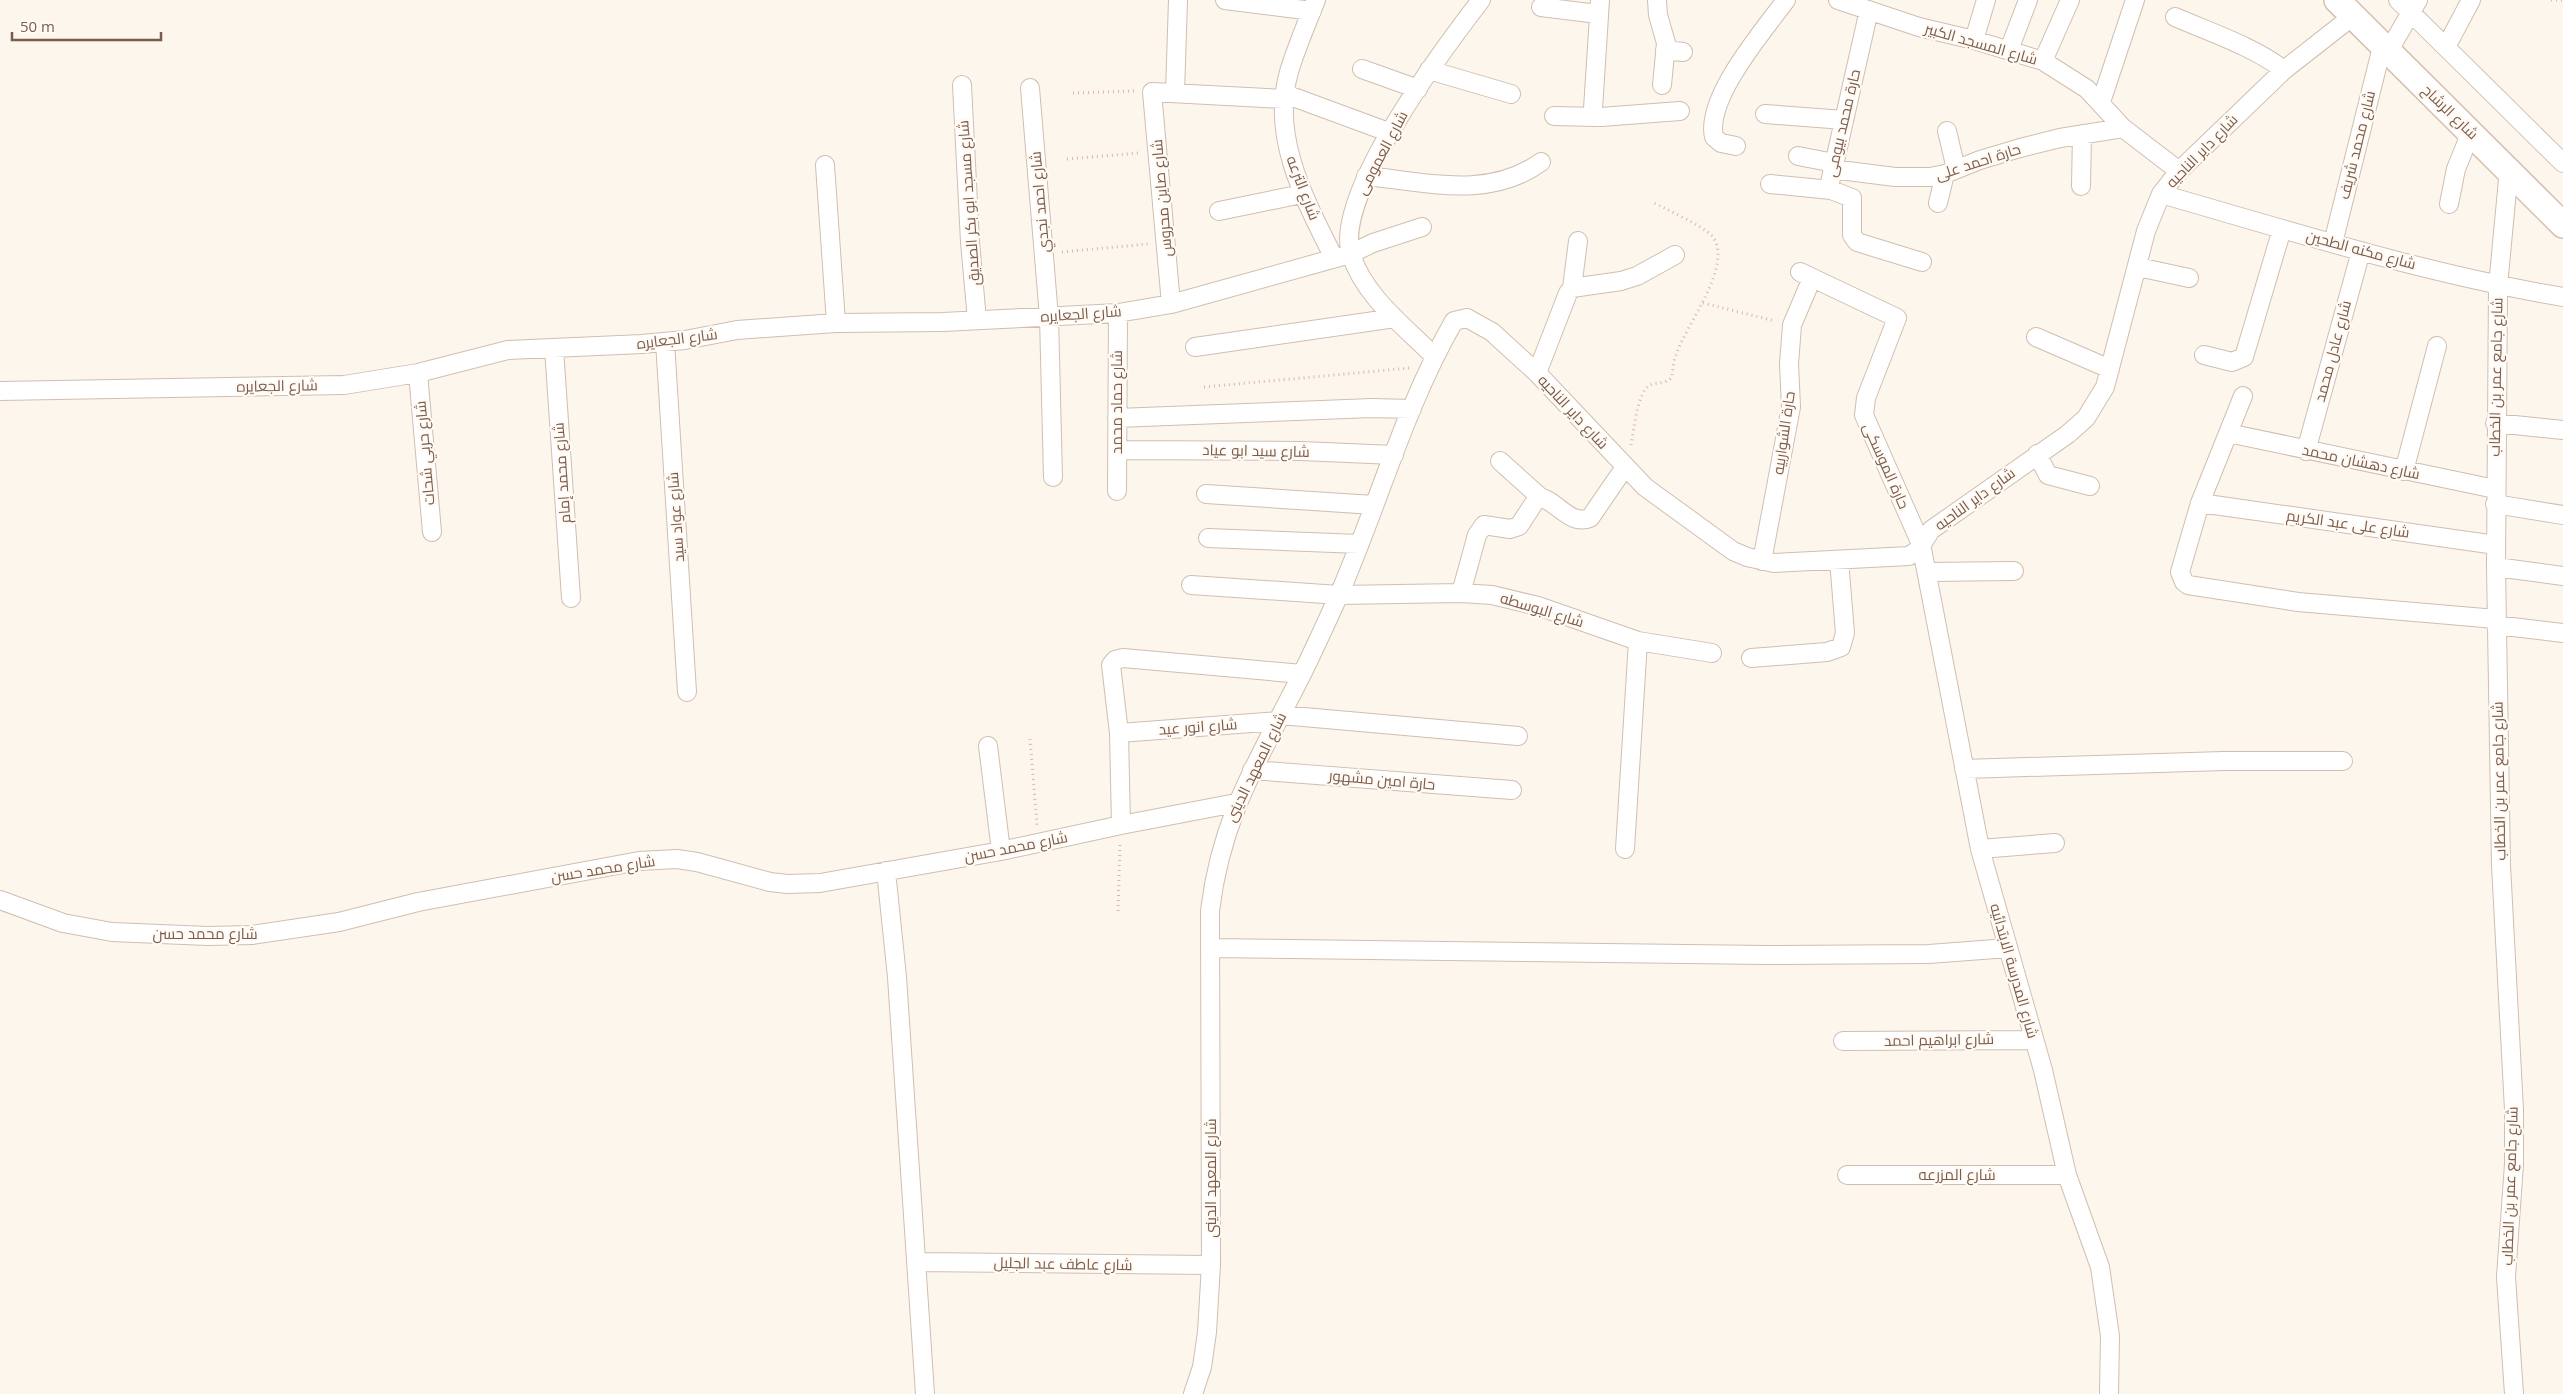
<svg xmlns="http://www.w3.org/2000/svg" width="2563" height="1394" font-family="'Open Sans',Cairo,sans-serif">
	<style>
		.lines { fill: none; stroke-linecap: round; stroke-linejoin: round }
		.minor-casing { stroke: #d1beb0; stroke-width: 20 }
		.secondary-casing { stroke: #d6c0b0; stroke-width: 28 }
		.path { stroke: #d9b8a5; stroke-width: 3; stroke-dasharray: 1 4; stroke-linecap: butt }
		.minor { stroke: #fff; stroke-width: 18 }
		.secondary { stroke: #fff; stroke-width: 25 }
		.labels { text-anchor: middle; stroke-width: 4.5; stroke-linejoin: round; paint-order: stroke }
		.street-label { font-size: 15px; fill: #7a5c4d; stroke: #fffaf3 }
	</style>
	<rect width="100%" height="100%" fill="#fdf6ec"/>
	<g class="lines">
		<defs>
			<path id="minor" d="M1225,0L1312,11
				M1316,0C1307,23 1296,48 1289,72C1270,137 1306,202 1334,258
				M1600,0L1593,109L1595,116L1601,117L1680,111
				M1657,0L1658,15L1666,43L1662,85
				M1838,0L1919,27L1974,40L2043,61L2087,89L2123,128L2179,171
				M2398,0L2563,163
				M1541,7L1598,14
				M1869,10L1829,187L1831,190L1852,198V235L1857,242L1922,262
				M2175,17C2212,33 2252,46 2284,70
				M1974,40L1986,0
				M2446,47L2471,0
				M1665,50L1683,52
				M2009,50L2028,0
				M2388,52L2418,0
				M2043,61L2070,0
				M1362,69L1418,89
				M1429,70L1511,94
				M962,85L970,242L977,320
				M1030,88L1049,317L1053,477
				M1175,93L1178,0
				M1285,94L1391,133
				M2101,102L2135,0
				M1765,114L1844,120
				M1554,116L1598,117
				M1947,131L1956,169
				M1736,146L1721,143L1714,137C1705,98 1764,30 1786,0
				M1798,156L1834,163
				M825,165L836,323
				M1832,169L1895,177H1930L1945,174L1980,160L2020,148L2060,138L2123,128
				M2509,169L2498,286L2496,567L2501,865L2514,1110V1164L2506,1277L2514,1394
				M1366,176C1426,182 1489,200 1541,162
				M1770,184L1831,190
				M2081,186L2082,134
				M2161,194C2294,232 2426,274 2563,297
				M1938,203L1945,174
				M2449,204L2456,169L2471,132
				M1219,211L1302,194
				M2333,243L2382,47
				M2138,267L2189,278
				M1800,272L1897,318L1866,398L1864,415L1921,544L1980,849L2043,1070L2067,1175L2100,1267L2110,1336L2109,1394
				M1572,288L1578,241
				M1171,304L1152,92L1284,99
				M2036,337L2110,369
				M665,342L687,692
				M1195,347L1395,318
				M554,348L571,598
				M2204,355L2232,362L2244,357L2282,229
				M1434,356C1405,327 1363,295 1351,254C1333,196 1444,48 1481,0
				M418,373L432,532
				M1537,373L1568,293L1572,288L1621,281L1637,276L1675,255
				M0,391L344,385L418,373L508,350L642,344L685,340L737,330L836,323L943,322L1118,313L1171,304L1350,254L1373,243L1422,227
				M2243,396L2200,503L2180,572L2184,582L2188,585L2298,602L2496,619
				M1117,418L1372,408L1412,409
				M2495,423L2563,430
				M2228,433L2495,489
				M1117,450L1301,451L1394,455
				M2306,451L2361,251
				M2037,454L2048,475L2090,486
				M1500,461L1540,497
				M2404,471L2437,346
				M1117,491L1118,313
				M1206,494L1374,505
				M2200,503L2496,545
				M2495,504L2563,515
				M1208,538L1359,544
				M1762,561L1791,407L1789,364L1792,325L1812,278
				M2496,567L2563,576
				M1928,572L2014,571
				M1191,585L1339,595L1461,593L1492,595L1538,606L1638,641L1712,653
				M1461,593L1477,535L1484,525L1510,529L1519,526L1536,500L1540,497C1558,502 1570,526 1590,518L1625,467
				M2496,625L2563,633
				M1751,658L1827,652L1841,647L1845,633L1839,560
				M1281,715L1518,736
				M1119,733L1278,721
				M988,746L1001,851
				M1964,769L2223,761H2343
				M1252,770L1512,790
				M1121,825L1119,733L1111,665L1115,660L1123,658L1302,674
				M1625,849L1638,641
				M1980,849L2055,843
				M886,871L897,977L925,1394
				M0,900L63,923L112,932L208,936L252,935L339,922L418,902L639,861L677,859L697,862L770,882L787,884L820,883L1001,851L1121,825L1236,803
				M1210,948L1768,955L1929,954L2008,948
				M1843,1041L2034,1040
				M1847,1175H2067
				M916,1262L1211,1265
				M1193,1394L1202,1367L1207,1332L1211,1265L1210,911C1221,817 1259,759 1301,676C1314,650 1326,623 1338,597C1378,506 1404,408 1454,321L1467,318L1492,332L1537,373L1645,487L1733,551L1747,557L1774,563L1909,556L1919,549L1931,530L2068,434L2086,418L2105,387L2146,231L2161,194L2179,171L2284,70L2353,16"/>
			<path id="secondary" d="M2337,0L2563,225"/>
		</defs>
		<use href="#minor" class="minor-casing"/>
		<use href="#secondary" class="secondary-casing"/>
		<path class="path" d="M2551,0H2563
			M1073,93L1135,91
			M1067,159L1139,153
			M1062,252L1148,244
			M1703,303L1775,321
			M1204,387L1410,368
			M1631,445C1634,431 1637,392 1650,385C1657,382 1667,384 1672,377C1673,370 1673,362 1676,355C1685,326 1735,264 1712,236C1703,226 1666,209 1652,202
			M1030,739L1037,825
			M1118,911L1120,844"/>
		<use href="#minor" class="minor"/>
		<use href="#secondary" class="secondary"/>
	</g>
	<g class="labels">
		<g class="street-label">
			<text transform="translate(1981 44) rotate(16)" y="5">شارع المسجد الكبير</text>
			<text transform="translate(2450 112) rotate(44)" y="5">شارع الرشاح</text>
			<text transform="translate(1843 123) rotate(-77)" y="5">حارة محمد بيومى</text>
			<text transform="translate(2357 145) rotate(-76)" y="5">شارع محمد شريف</text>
			<text transform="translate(2202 151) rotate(-46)" y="5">شارع داير الناحيه</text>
			<text transform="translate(1382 153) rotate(-62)" y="5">شارع العمومى</text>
			<text transform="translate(1978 162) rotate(-18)" y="5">حارة احمد على</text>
			<text transform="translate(1303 188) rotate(69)" y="5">شارع الترعه</text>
			<text transform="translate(1162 198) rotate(-95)" y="5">شارع صاين محروس</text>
			<text transform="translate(1040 202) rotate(-95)" y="5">شارع احمد نجدي</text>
			<text transform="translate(969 203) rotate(-94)" y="5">شارع مسجد ابو بكر الصديق</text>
			<text transform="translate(2361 250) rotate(15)" y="5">شارع مكنه الطحين</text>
			<text transform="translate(1081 314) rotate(-4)" y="5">شارع الجعايره</text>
			<text transform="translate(677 339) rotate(-7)" y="5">شارع الجعايره</text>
			<text transform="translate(2333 351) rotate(-75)" y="5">شارع عادل محمد</text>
			<text transform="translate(2496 377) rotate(-89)" y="5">شارع جامع عمر بن الخطاب</text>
			<text transform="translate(277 386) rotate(-1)" y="5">شارع الجعايره</text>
			<text transform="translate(1117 402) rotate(-90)" y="5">شارع حماد محمد</text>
			<text transform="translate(1573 412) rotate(47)" y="5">شارع داير الناحيه</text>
			<text transform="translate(1784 433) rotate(-82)" y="5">حارة الشواربيه</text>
			<text transform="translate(1256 451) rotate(1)" y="5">شارع سيد ابو عياد</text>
			<text transform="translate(425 453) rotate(-95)" y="5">شارع حربي شحات</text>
			<text transform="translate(2361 462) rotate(12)" y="5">شارع دهشان محمد</text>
			<text transform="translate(1886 466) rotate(66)" y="5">حارة الموسكى</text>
			<text transform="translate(562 473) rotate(-94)" y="5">شارع محمد إمام</text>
			<text transform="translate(1975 499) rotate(-36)" y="5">شارع داير الناحيه</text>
			<text transform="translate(676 517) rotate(-94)" y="5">شارع عواد سيد</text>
			<text transform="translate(2348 524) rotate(8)" y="5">شارع على عبد الكريم</text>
			<text transform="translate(1542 610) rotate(17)" y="5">شارع البوسطه</text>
			<text transform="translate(1198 727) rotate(-4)" y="5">شارع انور عيد</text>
			<text transform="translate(1256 767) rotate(-64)" y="5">شارع المعهد الدينى</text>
			<text transform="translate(1382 780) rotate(5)" y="5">حارة امين مشهور</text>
			<text transform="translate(2499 781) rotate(-91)" y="5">شارع جامع عمر بن الخطاب</text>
			<text transform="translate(1016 847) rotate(-11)" y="5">شارع محمد حسن</text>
			<text transform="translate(603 869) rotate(-9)" y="5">شارع محمد حسن</text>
			<text x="205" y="939">شارع محمد حسن</text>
			<text transform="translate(2014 971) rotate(74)" y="5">شارع المدرسة الابتدائيه</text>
			<text transform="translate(1939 1040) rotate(-1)" y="5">شارع ابراهيم احمد</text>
			<text x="1957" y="1180">شارع المزرعه</text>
			<text transform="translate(1211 1178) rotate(-90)" y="5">شارع المعهد الدينى</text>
			<text transform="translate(2510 1186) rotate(-88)" y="5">شارع جامع عمر بن الخطاب</text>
			<text transform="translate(1063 1264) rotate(1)" y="5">شارع عاطف عبد الجليل</text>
		</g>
	</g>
	<path d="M12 32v8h149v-8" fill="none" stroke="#7a5c4d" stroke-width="2.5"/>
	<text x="20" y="32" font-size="15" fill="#7a5c4d" stroke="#fffaf3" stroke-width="4" paint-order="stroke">50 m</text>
</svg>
